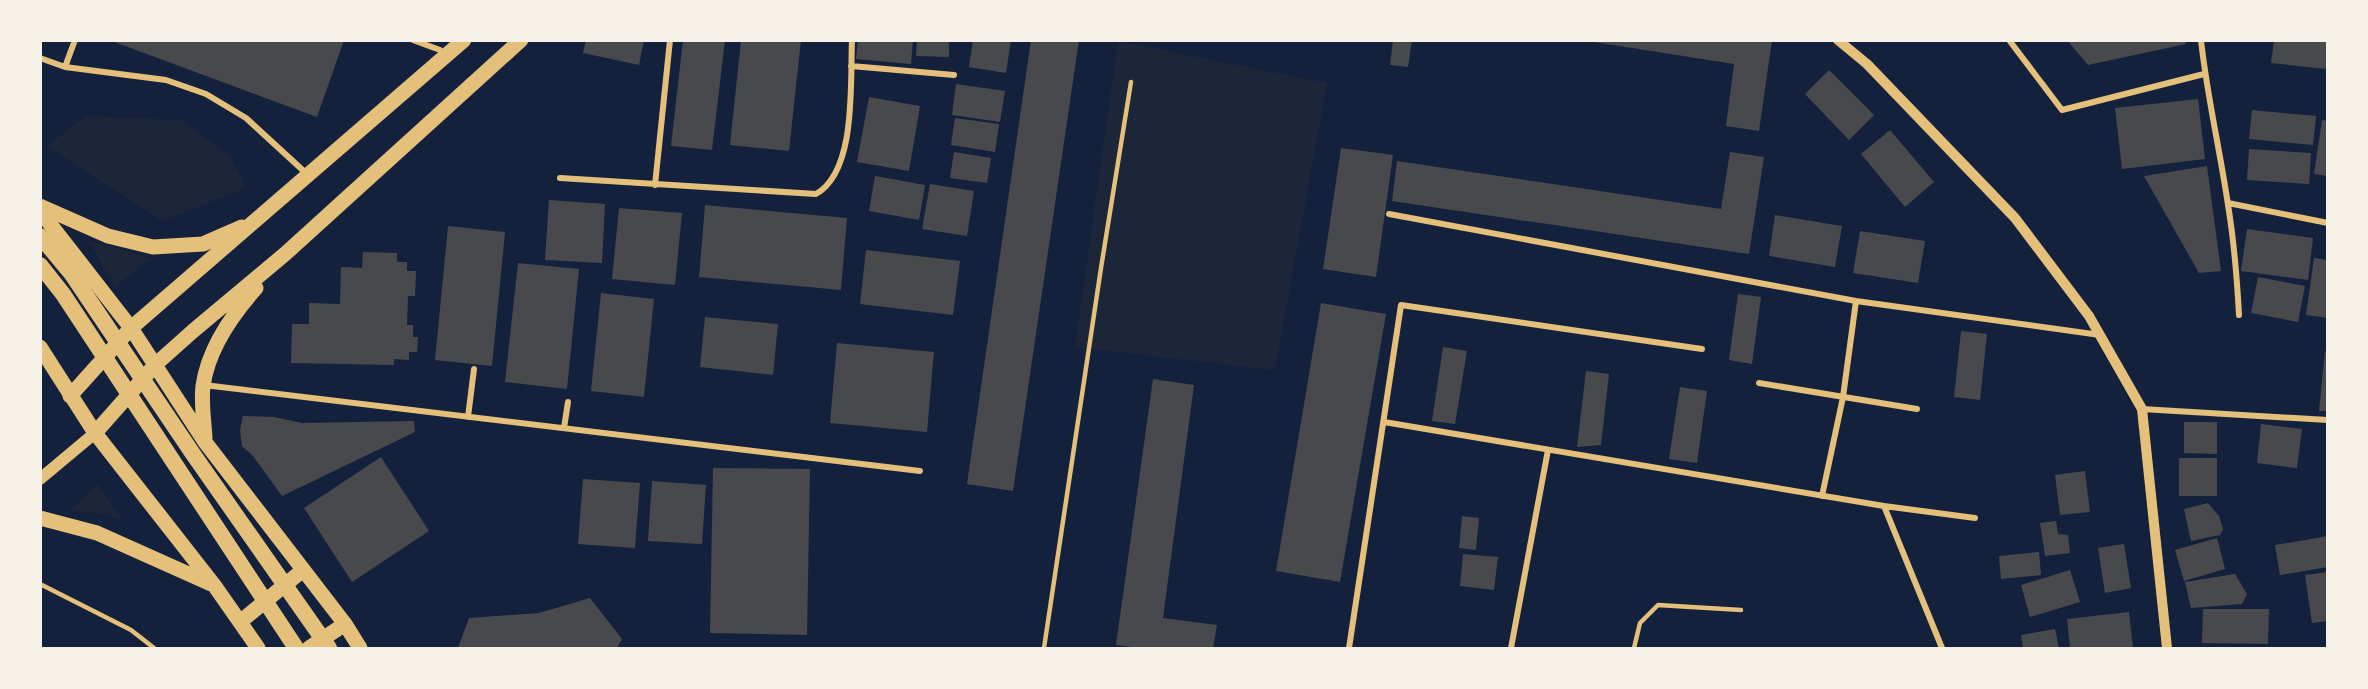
<svg xmlns="http://www.w3.org/2000/svg" width="2368" height="689" font-family="Karla,sans-serif">
	<style>
		.green { fill: #1d2539 }
		.building { fill: #48494c }
		.lines { fill: none; stroke-linecap: round; stroke-linejoin: round }
		.service { stroke: #e5c07b; stroke-width: 4.5 }
		.minor { stroke: #e5c07b; stroke-width: 6 }
		.tertiary { stroke: #e5c07b; stroke-width: 10 }
		.secondary { stroke: #e5c07b; stroke-width: 12 }
		.primary { stroke: #e5c07b; stroke-width: 15 }
		.trunk { stroke: #e5c07b; stroke-width: 16 }
	</style>
	<rect width="100%" height="100%" fill="#14213d"/>
	<path class="green" d="M1118,41L1327,83L1275,370L1075,347Z
		M86,116L182,120L231,157L246,188L162,221L47,146Z
		M89,241L151,258L115,287Z
		M97,484L122,519L104,514L70,510Z"/>
	<path class="building" d="M109,40H344L317,117Z
		M586,40H644L639,65L583,53Z
		M683,40H725L712,150L671,146Z
		M741,40H801L789,151L730,145Z
		M858,40H913L911,64L856,59Z
		M917,40H949V57L916,56Z
		M973,40H1011L1006,73L969,67Z
		M1031,40H1079L1013,491L967,484Z
		M1393,40H1412L1408,67L1390,65Z
		M1581,40H1772L1759,131L1726,126L1734,64Z
		M2067,40H2185L2186,44L2088,65Z
		M2274,40H2328L2326,69L2271,63Z
		M1829,70L1874,115L1849,140L1805,94Z
		M956,84L1005,91L1000,122L952,115Z
		M869,97L920,106L909,171L857,162Z
		M2198,99L2205,159L2122,169L2115,108Z
		M2252,110L2316,116L2313,145L2249,139Z
		M955,118L999,124L995,152L951,145Z
		M2322,120L2328,121V176L2314,174Z
		M1890,130L1934,182L1905,207L1861,154Z
		M1341,148L1393,155L1376,277L1323,269Z
		M2249,149L2311,153L2309,184L2247,180Z
		M954,152L991,158L987,183L950,178Z
		M1730,152L1764,157L1749,254L1392,201L1397,161L1721,209Z
		M2207,166L2221,271L2199,273L2144,176Z
		M875,176L925,185L919,220L869,211Z
		M930,184L974,191L967,236L922,229Z
		M549,200L605,204L602,263L545,260Z
		M705,205L847,218L841,290L699,277Z
		M619,208L682,213L675,285L612,279Z
		M1775,215L1842,226L1835,267L1769,256Z
		M448,226L505,232L492,366L435,360Z
		M2247,229L2313,238L2308,280L2241,271Z
		M1860,231L1925,241L1918,283L1853,273Z
		M866,250L960,261L953,315L860,304Z
		M363,252L397,253V262H407V271H416L415,296H408L407,325H413V337H418L417,352H409V360L394,359V365L291,363L292,324H309V303L340,304L341,267L362,268Z
		M2314,258L2328,260V318L2306,315Z
		M518,263L579,269L567,389L505,382Z
		M2258,277L2305,286L2298,322L2251,313Z
		M601,293L654,299L644,397L591,391Z
		M1738,294L1761,297L1752,364L1729,360Z
		M1321,303L1386,314L1340,582L1276,571Z
		M705,317L778,324L773,375L700,367Z
		M1961,331L1987,334L1980,400L1954,397Z
		M837,343L934,352L927,432L830,423Z
		M1443,347L1467,351L1455,424L1432,421Z
		M2325,351L2328,352V411H2319Z
		M1586,371L1609,374L1601,445L1577,447Z
		M1153,379L1194,385L1163,618L1217,625L1213,648H1140L1116,645Z
		M1680,387L1707,391L1697,463L1669,459Z
		M243,416L274,417L302,423L414,421L415,432L282,496L253,456L242,446L240,430Z
		M2184,422H2217V454L2184,453Z
		M2261,424L2302,429L2297,468L2257,463Z
		M381,457L429,531L352,582L304,508Z
		M2179,458H2217V496H2179Z
		M713,468L810,469L807,635L710,633Z
		M2085,471L2090,512L2060,515L2055,475Z
		M583,479L640,483L635,548L578,544Z
		M652,481L706,485L702,544L648,541Z
		M2208,503L2219,516L2223,529L2220,535L2191,541L2184,509Z
		M1462,516L1479,518L1476,550L1459,548Z
		M2056,521L2058,534L2068,535L2070,553L2045,556L2040,523Z
		M2328,536V567L2280,575L2275,545Z
		M2217,538L2225,569L2184,581L2175,550Z
		M2124,544L2131,588L2105,593L2098,548Z
		M2039,552L2041,575L2001,579L1999,556Z
		M1463,554L1498,557L1494,590L1460,586Z
		M2070,570L2080,602L2030,617L2021,585Z
		M2328,572V621L2312,623L2305,575Z
		M2235,574L2247,594L2242,604L2191,608L2185,582Z
		M590,598L622,639L617,648H458L469,618L539,613Z
		M2203,609H2269L2268,644L2202,643Z
		M2129,612L2133,648H2070L2067,619Z
		M2055,629L2059,648H2023L2021,635Z"/>
	<g class="lines">
		<path class="service" d="M40,584L131,630L154,648
			M1044,648L1101,268L1131,82
			M1634,648L1640,623L1658,605L1741,610"/>
		<path class="minor" d="M413,40L440,50
			M2009,40L2062,110L2204,74
			M2201,40C2207,96 2220,150 2228,205C2234,241 2237,278 2239,315
			M40,58L65,67L166,80L206,94L246,118L307,174
			M851,66L954,75
			M65,67L75,40
			M560,178L816,194C857,171 850,82 852,40
			M655,185L670,40
			M2228,203L2328,223
			M1389,214L1856,301L2100,335
			M1759,383L1917,409
			M204,385L920,471
			M2142,409L2328,420
			M468,417L474,369
			M1384,422L1884,506L1942,648
			M564,428L568,402
			M1822,496L1843,397L1856,301
			M1884,506L1975,518
			M1349,648L1401,305L1702,349
			M1511,648L1548,450"/>
		<path class="tertiary" d="M1838,40L1867,64L2015,218L2089,316L2142,409L2167,648"/>
		<path class="secondary" d="M40,479L95,433"/>
		<path class="primary" d="M40,206L108,236L153,247L203,244L242,227
			M40,211L131,328L205,442L345,624L360,648
			M40,347L95,433L214,585L258,648
			M70,396L131,328L464,40
			M95,433L156,364L193,331L285,254L521,40
			M205,438C204,421 201,403 203,386C208,349 232,315 256,288
			M40,518L97,533L211,584
			M240,622L303,570
			M309,648L345,624"/>
		<path class="trunk" d="M40,236L71,273L193,454L329,648
			M40,265L63,294L296,648"/>
	</g>
	<rect width="2368" height="689" fill="none" stroke="#f6f1e7" stroke-width="84"/>
</svg>
